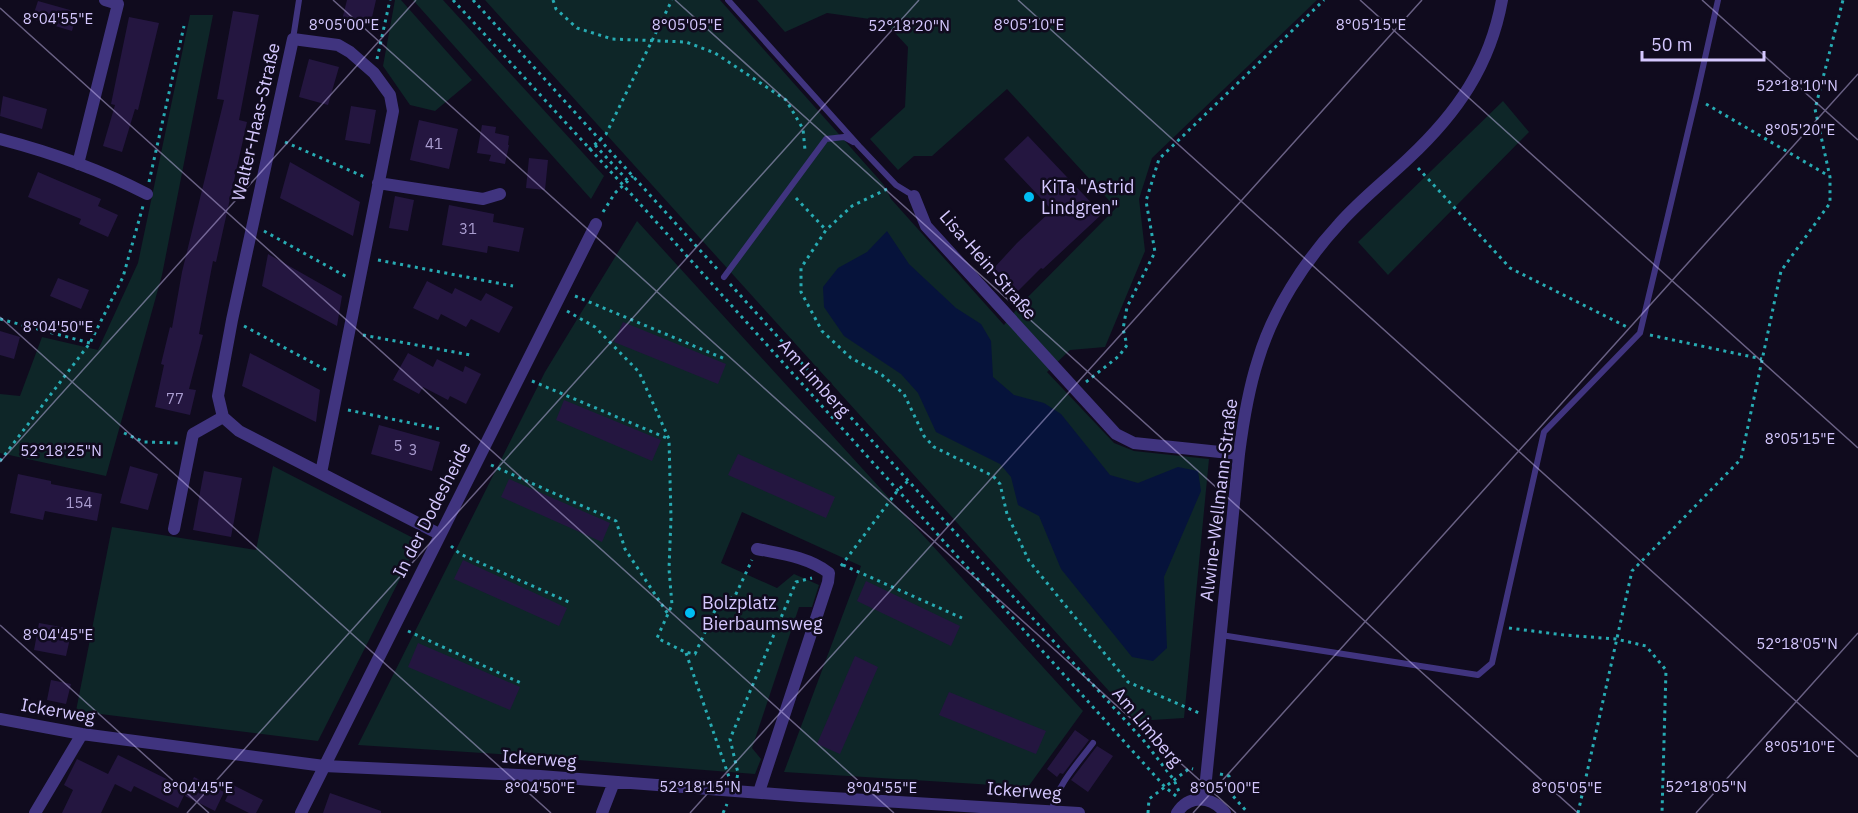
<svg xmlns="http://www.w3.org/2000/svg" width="1858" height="813" font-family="'IBM Plex Sans',sans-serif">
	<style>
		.green { fill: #0e2628 }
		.water { fill: #06133b }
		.building { fill: #241640 }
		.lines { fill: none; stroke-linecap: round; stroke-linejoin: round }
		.path { stroke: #27abb3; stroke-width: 3; stroke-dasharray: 3 4.5; stroke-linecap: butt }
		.service { stroke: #40347f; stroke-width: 6 }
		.minor { stroke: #40347f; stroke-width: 12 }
		.ticks { fill: none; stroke: #d5c8ff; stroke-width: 1.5; stroke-opacity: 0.45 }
		.poi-dot { fill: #00bdf3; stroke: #100b1e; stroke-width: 2 }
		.labels { text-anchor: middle; stroke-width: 5; stroke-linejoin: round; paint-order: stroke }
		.number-label { font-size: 15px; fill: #a99ccf }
		.street-label { font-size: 18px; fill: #d5c8ff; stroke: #100b1e }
		.poi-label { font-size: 18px; fill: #d5c8ff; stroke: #100b1e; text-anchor: start }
		.ticks-label { font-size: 15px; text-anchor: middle; fill: #d5c8ff; stroke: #100b1e; stroke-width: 5; stroke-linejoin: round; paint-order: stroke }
	</style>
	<rect width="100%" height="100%" fill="#100b1e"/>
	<path class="green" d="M395,0H401L472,80L435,111L410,105L383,66Z
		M413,0H443L604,176L591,199Z
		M485,0H720L884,185L891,199L1004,325L1020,305L1116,208L1007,89L932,156H914L898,170L870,139L905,107L908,47L884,21L827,13L785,32L757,0H1317L1152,158L1139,199L1145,251L1105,347L1070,350L1047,372L1114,443L1134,451L1209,459L1184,718L1136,721Z
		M190,15H213L162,275L106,476L0,453V394L20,396L42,337L98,350L138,263Z
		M1503,101L1529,132L1388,275L1358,242Z
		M637,221L1083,711L1028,787L784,772L861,566L742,512L721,563L777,588L794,574L819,585L812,607H799L752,748L761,759L755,774L515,755L358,745L545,372Z
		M273,466L419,541L318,741L76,711L112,527L256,550Z"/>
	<path class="water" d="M887,231L909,264L956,308L981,324L991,341L993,377L1014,395L1044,403L1061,414L1110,475L1138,483L1178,467L1198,471L1201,491L1164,577L1167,648L1153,661L1132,657L1061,569L1039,516L1018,505L1011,477L1000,464L936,432L918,393L901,374L844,336L824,307L823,287L838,268L867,252Z"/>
	<path class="building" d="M347,0H376L370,26L342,20Z
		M38,1L77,12L72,31L32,19Z
		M233,11L259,15L239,120L247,122L216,262L213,261L199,334L203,335L189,389L196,390L190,415L155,407L164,365L161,364L170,327L172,328L182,272L224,100L217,99Z
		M129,17L159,23L138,110L135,109L122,152L103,146L115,105L111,104Z
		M309,59L339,67L328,105L299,97Z
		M3,96L47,109L42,129L0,116Z
		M351,106L376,110L370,144L345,140Z
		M419,120L458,129L449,169L410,160Z
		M482,125L496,127L495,133L509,136L508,145H509L505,164L489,161L491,155L477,153Z
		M1028,136L1102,214L1043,269L1041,268L1018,291L994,268L1017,243L1052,210L1004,159Z
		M529,158L548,160L545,190L526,188Z
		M290,162L360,202L353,236L280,198Z
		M38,172L101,199L98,206L118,215L108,237L79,224L81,219L28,197Z
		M395,196L414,200L408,231L389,228Z
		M449,205L494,214L493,222L524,228L519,252L488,246L487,253L442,245Z
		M268,254L342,296L337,326L262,286Z
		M58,278L89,290L81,309L50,296Z
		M427,281L452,294L455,288L481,301L486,293L513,307L499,333L471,319L466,327L441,314L438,320L413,308Z
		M623,322L726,364L718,384L614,342Z
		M0,331L20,337L14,359L0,355Z
		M250,353L320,390L316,422L242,386Z
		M408,353L433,367L437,359L463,372L465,366L481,374L466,404L450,396L448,400L423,387L419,394L393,380Z
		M564,400L661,440L652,461L556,420Z
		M379,425L440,442L432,471L371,454Z
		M738,454L835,497L826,518L728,475Z
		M130,466L158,474L148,510L120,503Z
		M204,471L242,478L231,537L193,530Z
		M18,474L51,481V484L102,494L97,521L45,511L43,520L10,513Z
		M509,479L610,523L602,542L501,497Z
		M463,560L567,608L559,626L454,579Z
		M866,581L960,626L951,646L857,601Z
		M39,623L72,629L66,656L34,650Z
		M418,643L520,687L510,710L408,667Z
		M855,656L878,667L840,754L817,744Z
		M51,680L71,684L66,704L47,700Z
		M949,692L1046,731L1036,754L939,715Z
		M1075,730L1089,740L1063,774L1060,773L1057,777L1047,769Z
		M1097,746L1113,756L1088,792L1071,780Z
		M118,755L187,789L178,808L134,786L131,792L115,784L101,813H62L73,790L64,785L77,759L108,774Z
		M194,777L224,792L215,811L185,796Z
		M233,785L263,800L256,813H249L225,801Z
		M330,793L381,811V813H323Z"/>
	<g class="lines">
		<path class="path" d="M453,0L623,185L1165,787L1176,796
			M473,0L718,270
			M553,0L556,9L577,28L612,39L686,42L715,53L786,100L803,129L805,150
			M377,59L390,0
			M1706,104L1829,176
			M285,142L367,178
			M595,145L628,181
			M589,150L606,134L672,0
			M1418,168L1510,268L1629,328
			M149,182L184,26
			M887,189L852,206L826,230L801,268V292L822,331L851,358L882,375L904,394L924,436L934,447L993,476L1000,484L1007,514L1029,561L1128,682L1199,713
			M796,198L826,230
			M603,212L615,193L633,176
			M264,231L347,277
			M378,260L513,286
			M730,284L1144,741L1174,780L1180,794
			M575,296L725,359
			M567,311L595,327L639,372L669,439L671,518L669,569L672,605L657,638L685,652L695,654L717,606L735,596L752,560
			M0,319L90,343
			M244,326L328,371
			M363,335L470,355
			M1650,335L1762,359
			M532,381L669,439
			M1086,382L1119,356L1127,345L1123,329L1127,307L1155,252L1146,201L1159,159L1324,0
			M348,410L440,429
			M124,433L144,442L178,443
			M0,461L90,343L123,277L143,206
			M491,465L616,521L625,549L668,614
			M451,546L460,554L571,603
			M843,565L962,618
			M841,566L898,490L908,481
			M1509,628L1564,635L1616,639L1646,646L1666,670L1662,813
			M408,631L521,683
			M686,653L729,777
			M1220,774L1229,776L1233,796L1248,813
			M737,778L738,773L730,739L796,582L812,578
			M723,813L727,804
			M1148,813L1149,799L1190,768L1193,769
			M1578,813L1632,571L1741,459L1781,271L1830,203V177L1815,109L1843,0"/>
		<path class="service" d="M728,0L859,146L896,185L914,196
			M293,39L299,0
			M724,277L826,139L844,137L853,142
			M1221,635L1478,675L1492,663L1544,432L1640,333L1696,98L1718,0
			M1052,810C1057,785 1078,763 1093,743"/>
		<path class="minor" d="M0,139C50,152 101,170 147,194
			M78,164L118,4L105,0
			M378,183L483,199L500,194
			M914,196L926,226L1116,434L1134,443L1239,454
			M321,473L393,111L390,95L374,73L350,52L338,45L293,39L232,320L218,396L223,417L239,431L439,534
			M174,529L193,434L223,417
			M757,549C782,554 808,557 829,573L828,582L759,792
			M0,719L82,734L324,766L540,776L800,796L1079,813
			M1204,799L1239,454C1243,423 1248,391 1258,360C1273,310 1304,262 1339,224C1360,200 1386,180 1409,158C1457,113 1490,66 1502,0
			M35,813L82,734
			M301,813L596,224
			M602,813L614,782
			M1177,813C1189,794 1212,796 1225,813"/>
	</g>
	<path class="ticks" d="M333,0L1236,813M675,0L1578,813M1018,0L1858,757M1360,0L1858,448M1702,0L1858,140M0,8L894,813M0,317L551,813M0,462L416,0M0,625L209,813M187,813L919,0M690,813L1422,0M1193,813L1858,74M1696,813L1858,633"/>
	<g class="poi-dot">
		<circle cx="1029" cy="197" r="6"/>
		<circle cx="690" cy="613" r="6"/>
	</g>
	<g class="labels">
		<g class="number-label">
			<text x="434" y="149">41</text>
			<text x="468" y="234">31</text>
			<text x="175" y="404">77</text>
			<text x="398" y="451">5</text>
			<text x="413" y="455">3</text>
			<text x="79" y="508">154</text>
		</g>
		<g class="street-label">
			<text transform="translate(256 122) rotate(-77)" y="6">Walter-Haas-Straße</text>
			<text transform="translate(988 265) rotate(49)" y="6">Lisa-Hein-Straße</text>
			<text transform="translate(814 378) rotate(48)" y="6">Am Limberg</text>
			<text transform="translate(1219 500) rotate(-83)" y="6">Alwine-Wellmann-Straße</text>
			<text transform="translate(432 510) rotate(-63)" y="6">In der Dodesheide</text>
			<text transform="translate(58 711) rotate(10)" y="6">Ickerweg</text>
			<text transform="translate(1147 727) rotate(50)" y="6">Am Limberg</text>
			<text transform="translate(539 759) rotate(4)" y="6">Ickerweg</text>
			<text transform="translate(1024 791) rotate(4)" y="6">Ickerweg</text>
		</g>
		<g class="poi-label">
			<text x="1041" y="193">KiTa "Astrid<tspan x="1041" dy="21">Lindgren"</tspan></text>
			<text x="702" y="609">Bolzplatz<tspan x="702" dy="21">Bierbaumsweg</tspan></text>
		</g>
	</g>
	<g class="ticks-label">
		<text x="58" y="24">8°04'55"E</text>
		<text x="344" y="30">8°05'00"E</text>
		<text x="687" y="30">8°05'05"E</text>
		<text x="1029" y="30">8°05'10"E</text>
		<text x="1371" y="30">8°05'15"E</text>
		<text x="909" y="31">52°18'20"N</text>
		<text x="1797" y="91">52°18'10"N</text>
		<text x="1800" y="135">8°05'20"E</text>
		<text x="58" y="332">8°04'50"E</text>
		<text x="1800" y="444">8°05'15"E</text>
		<text x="61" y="456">52°18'25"N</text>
		<text x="58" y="640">8°04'45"E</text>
		<text x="1797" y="649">52°18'05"N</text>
		<text x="1800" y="752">8°05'10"E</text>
		<text x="700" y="792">52°18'15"N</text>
		<text x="1706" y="792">52°18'05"N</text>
		<text x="198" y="793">8°04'45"E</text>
		<text x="540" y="793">8°04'50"E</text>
		<text x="882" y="793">8°04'55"E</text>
		<text x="1225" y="793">8°05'00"E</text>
		<text x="1567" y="793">8°05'05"E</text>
	</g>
	<path d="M1642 51v9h122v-9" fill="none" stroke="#d5c8ff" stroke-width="3"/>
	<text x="1651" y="51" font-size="18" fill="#d5c8ff" stroke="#100b1e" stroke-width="4.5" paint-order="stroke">50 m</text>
</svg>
